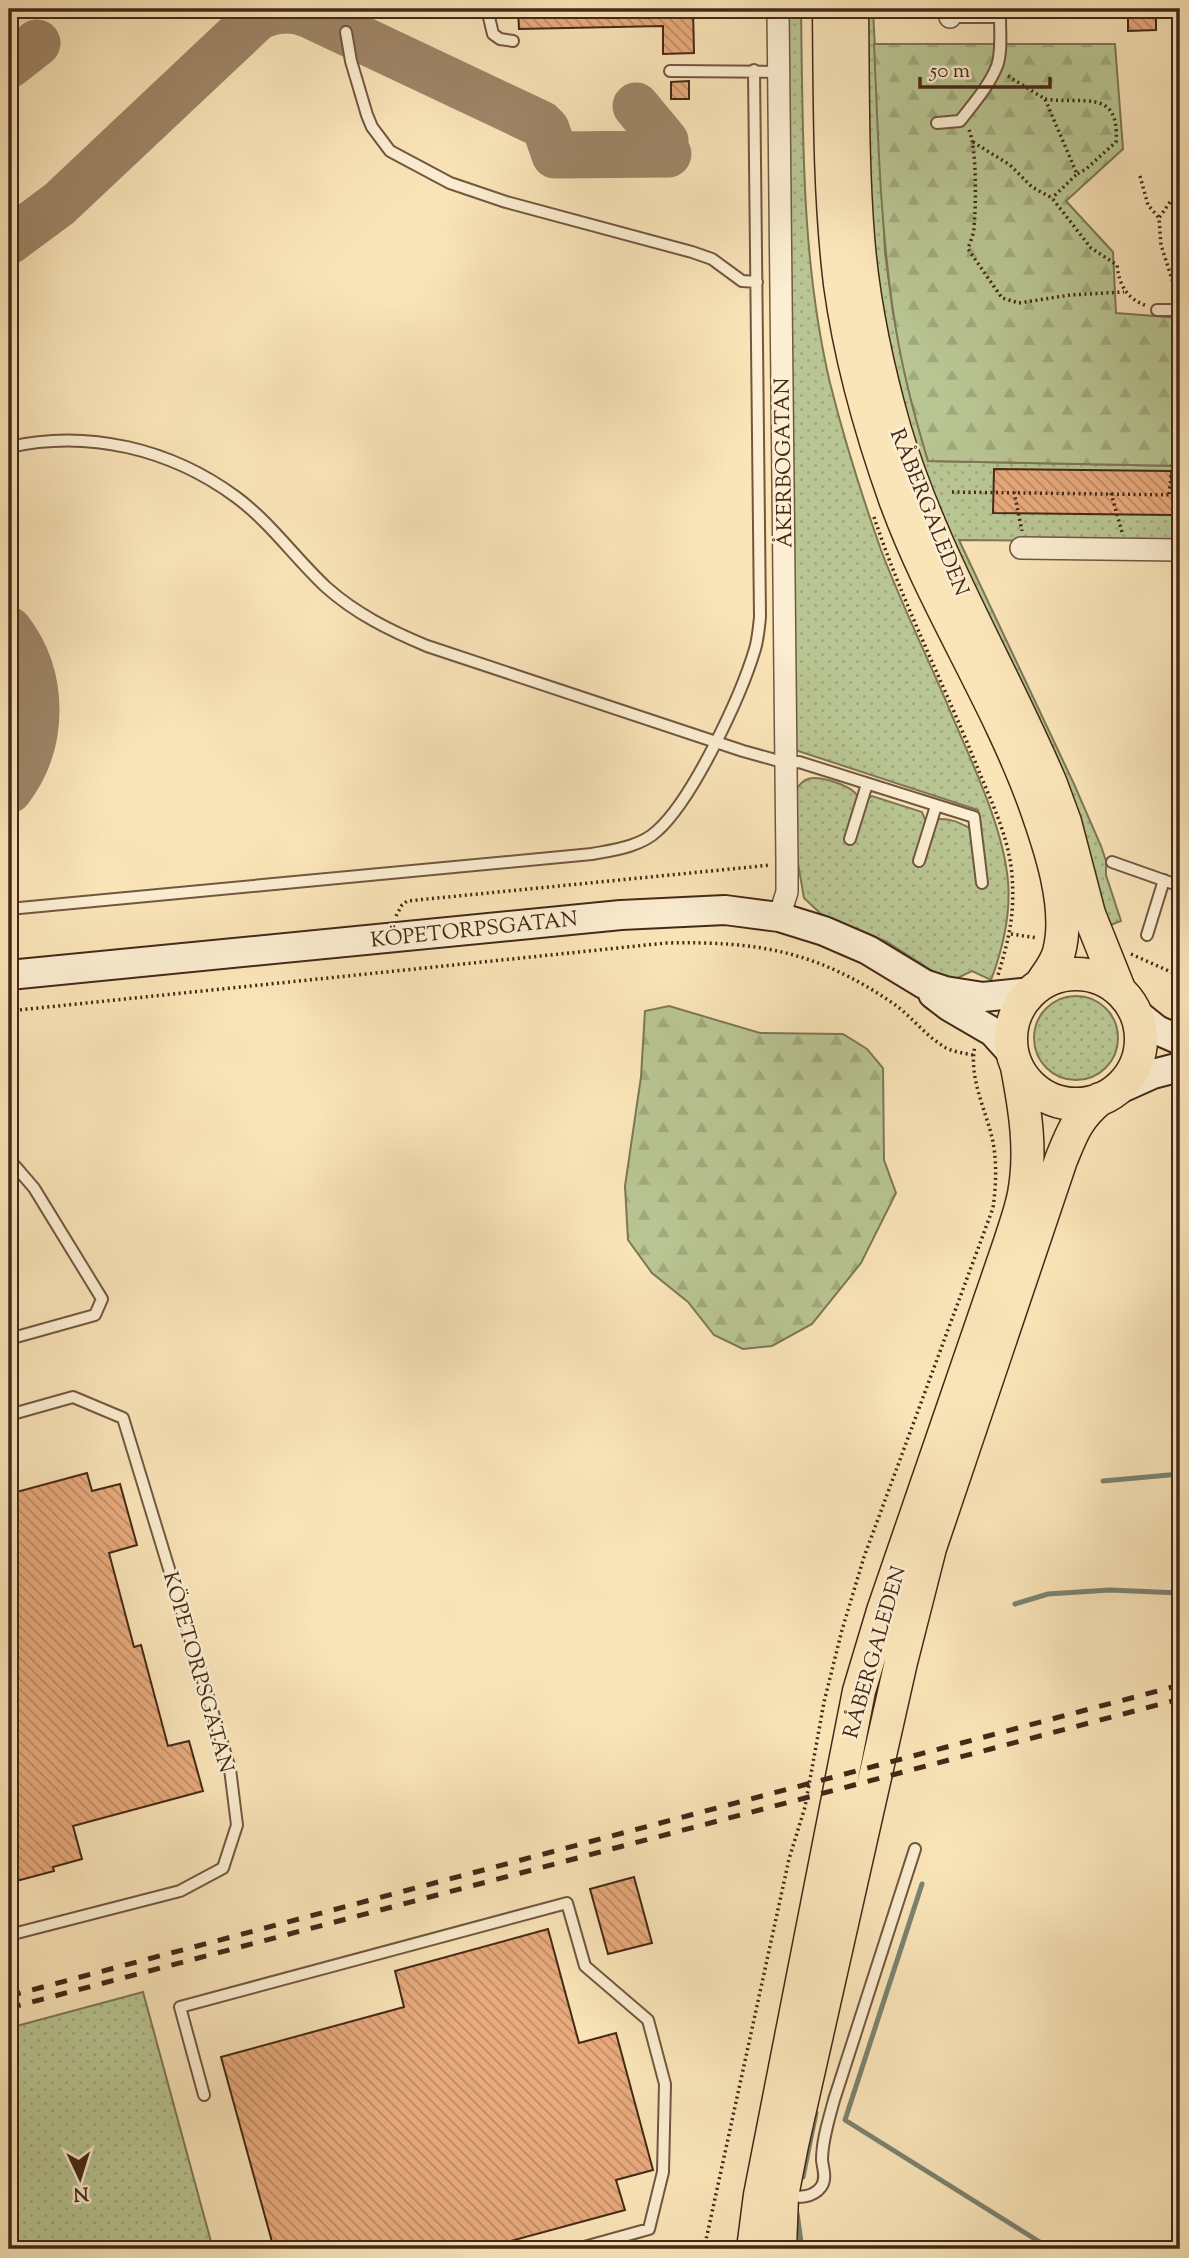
<svg xmlns="http://www.w3.org/2000/svg" width="1189" height="2258" font-family="'Sorts Mill Goudy',serif">
	<style>
		.grass { fill: url(#grass-dots); stroke: #7e7755; stroke-width: 2 }
		.forest { fill: url(#forest-firs); stroke: #7e7755; stroke-width: 2 }
		.lines { fill: none; stroke-linecap: round; stroke-linejoin: round }
		.stream { stroke: #7b8370; stroke-width: 5 }
		.taxiway { stroke: #9f8668; stroke-width: 47 }
		.building { fill: url(#building-back-hatch); stroke: #442817; stroke-width: 2 }
		.lane-casing { stroke: #725740; stroke-width: 14 }
		.street-casing { stroke: #725740; stroke-width: 24 }
		.secondary-casing { stroke: #442817; stroke-width: 32 }
		.primary-casing { stroke: #442817; stroke-width: 35 }
		.path { stroke: #442817; stroke-width: 3.5; stroke-dasharray: 2 3.5; stroke-linecap: butt }
		.lane { stroke: #fceed2; stroke-width: 10 }
		.street { stroke: #fceed2; stroke-width: 21 }
		.secondary { stroke: #fceed2; stroke-width: 28 }
		.primary { stroke: #fae5b9; stroke-width: 32 }
		.rail { stroke: #442817; stroke-width: 5; stroke-dasharray: 12 12; stroke-linecap: butt }
		.labels { text-anchor: middle; stroke-width: 5; stroke-linejoin: round; paint-order: stroke }
		.street-label { font-size: 21px; fill: #442817; stroke: #fceed2 }
	</style>
	<defs>
		<pattern id="grass-dots" width="8" height="8" patternUnits="userSpaceOnUse" patternTransform="scale(1.75)"><rect width="8" height="8" fill="#b9c693"/><path d="M2 2h.1M6 6h.1" fill="none" stroke="#a0aa7e" stroke-width="1.8" stroke-linecap="round"/></pattern>
		<pattern id="forest-firs" width="22" height="20" patternUnits="userSpaceOnUse" patternTransform="scale(1.75)"><rect width="22" height="20" fill="#b9c693"/><path d="M5 1l3.5 6h-7zM16 11l3.5 6h-7z" fill="#a0aa7e"/></pattern>
		<pattern id="building-back-hatch" width="6" height="6" patternUnits="userSpaceOnUse" patternTransform="scale(1.75)"><rect width="6" height="6" fill="#e9ab7d"/><path d="M-1 5l2 2M0 0l6 6M5-1l2 2" fill="none" stroke="#be8b65"/></pattern>
	</defs>
	<rect width="100%" height="100%" fill="#fae5b9"/>
	<filter id="stains"><feTurbulence type="fractalNoise" baseFrequency=".00286" numOctaves="4"/><feColorMatrix values="0 0 0 0 .2 0 0 0 0 .09 0 0 0 0 .02 0 0 0 .5 -.17"/></filter>
	<radialGradient id="worn" r=".72"><stop offset=".6" stop-color="#630" stop-opacity="0"/><stop offset="1" stop-color="#630" stop-opacity=".3"/></radialGradient>
	<path class="grass" d="M788,9H801C803,134 801,260 830,383C844,439 862,496 881,550C901,603 926,654 948,706C970,759 1003,825 1008,881C1011,916 1003,948 991,980L972,971L951,981L945,979L887,942L821,914L804,898L797,858L796,790C799,785 802,781 808,779C819,775 855,786 858,798C861,810 854,830 852,843L868,798L872,796L922,812L927,824H934L939,819C956,818 966,828 980,832L981,830L978,810L795,750Z
		M865,9H873L885,252L893,313L928,461L1180,466V542L959,540L1074,784L1101,846L1106,861V875L1121,921L1108,926L994,634L920,462L894,381L871,253Z
		M1034 1038a42 42 0 1 1 84 0a42 42 0 1 1-84 0Z
		M143,1992L213,2249H9V2028Z"/>
	<path class="forest" d="M874,44H1115L1123,149L1066,201L1113,252L1116,313L1180,318V466L928,461C913,412 900,362 893,310C880,222 878,133 874,44Z
		M669,1006L760,1033L843,1034L867,1049L883,1068L884,1160L896,1193L861,1263L812,1324L772,1346L743,1349L714,1335L688,1302L652,1273L628,1240L625,1186L641,1077L645,1011Z"/>
	<g class="lines">
		<path class="stream" d="M1103,1481L1180,1474
			M1015,1604L1048,1594L1110,1590L1180,1593
			M922,1884L845,2120L1051,2249
			M803,2177L816,2113
			M797,2213L802,2249"/>
		<path class="taxiway" d="M256,18C274,9 292,7 310,15L541,124L546,129L555,155L668,154
			M9,65L37,43
			M636,106L665,141L663,154
			M9,241L59,204L266,9
			M9,630C45,677 45,743 9,790"/>
	</g>
	<path class="building" d="M518,9H693L694,53L663,54V26L519,29Z
		M1128,13H1156V30L1128,31Z
		M689,81V99H671V82Z
		M994,469L1171,471L1173,515L993,513Z
		M87,1473L92,1491L120,1484L137,1545L109,1553L134,1647L141,1645L168,1746L189,1741L203,1791L73,1826L82,1859L53,1867L54,1871L9,1883V1494Z
		M634,1877L652,1943L608,1954L590,1889Z
		M548,1929L579,2043L616,2033L653,2170L616,2180L625,2210L481,2249H274L221,2057L404,2007L395,1971Z"/>
	<g class="lines">
		<defs>
			<path id="lane" d="M487,9L493,34L500,39L513,41
				M346,32L351,61L367,115L372,127L390,151L450,183L506,202L692,252L712,259L742,281L757,282
				M670,71L778,72
				M937,123L960,121C973,104 989,86 997,66C1002,52 1000,32 1000,17H950
				M1157,310H1180
				M9,447C88,429 171,449 236,497C270,522 295,558 326,587C356,614 391,631 427,646L743,751L786,763L799,762L974,817L982,883
				M850,839L867,784
				M919,861L936,806
				M1112,862L1180,886
				M9,909L592,854C613,850 640,847 657,831C693,799 741,696 755,649C758,639 759,627 760,617L754,70
				M1147,935L1164,880
				M9,1159L34,1188L102,1299L95,1315L9,1339
				M9,1415L73,1397L123,1418L230,1769L237,1825L223,1868L180,1891L9,1935
				M204,2095L180,2007L567,1903L585,1966L648,2020L665,2084L663,2172L649,2229L577,2249
				M785,2196C797,2197 812,2199 821,2187C827,2179 823,2169 822,2160C822,2140 829,2119 834,2100L915,1849"/>
			<path id="street" d="M778,9L787,864V892L779,917
				M950,9V17
				M1021,548L1180,550"/>
			<path id="secondary" d="M9,975L621,915L725,910L779,917L824,931L868,950L924,984L945,991L983,997L1031,992
				M933,994L950,1007L993,1032L1012,1053
				M1137,1014L1157,1030L1180,1040
				M1115,1091L1153,1074L1180,1067"/>
			<path id="primary" d="M829,9C830,100 829,193 840,284C850,357 870,429 895,499C933,604 996,698 1034,802C1049,844 1071,907 1059,952C1056,964 1047,974 1041,984
				M852,9C853,85 852,161 858,237C863,302 877,367 895,430C932,554 1001,666 1051,784L1065,822L1089,914L1119,989
				M1011 1039a65 65 0 1 1 130 0a65 65 0 1 1-130 0Z
				M753,2249L760,2195L859,1691L883,1611L1010,1242C1015,1226 1021,1210 1024,1194C1032,1151 1025,1109 1017,1067
				M780,2249L782,2196L792,2145L901,1662L930,1548L1061,1160C1072,1133 1077,1118 1100,1099"/>
		</defs>
		<use href="#lane" class="lane-casing"/>
		<use href="#street" class="street-casing"/>
		<use href="#secondary" class="secondary-casing"/>
		<use href="#primary" class="primary-casing"/>
		<path class="path" d="M1008,76L1045,99L1077,174L1052,198
			M1045,99C1082,105 1120,87 1116,142L1086,169L1077,174
			M969,130C977,148 976,206 974,227C974,234 970,242 968,249L1002,298L1019,303L1070,295L1124,292
			M973,142L1010,165L1032,187L1052,198L1091,248L1117,265C1119,285 1127,299 1147,306
			M1140,176L1148,205L1159,218
			M1170,202L1159,218L1161,245L1178,298
			M952,492L1180,495
			M1014,492L1022,531
			M1111,493L1122,532
			M1169,494L1173,458L1180,432
			M874,517C902,602 945,686 978,769C992,803 1009,838 1012,875C1015,914 1009,939 998,975
			M396,916L402,905L407,901L771,865
			M1011,934L1038,938
			M1131,954L1180,976
			M9,1011L666,943C758,941 817,951 894,1004C911,1016 925,1035 943,1046C951,1052 964,1053 973,1055
			M704,2249L789,1859L805,1807L824,1702L842,1630L864,1557L993,1208C996,1186 997,1164 993,1142C987,1112 968,1078 975,1046"/>
		<use href="#lane" class="lane"/>
		<use href="#street" class="street"/>
		<use href="#secondary" class="secondary"/>
		<use href="#primary" class="primary"/>
		<path class="rail" d="M9,1996L1180,1685
			M9,2008L1180,1699"/>
	</g>
	<g class="labels">
		<g class="street-label">
			<text transform="translate(783 463) rotate(-91)" y="7">ÅKERBOGATAN</text>
			<text transform="translate(930 512) rotate(68)" y="7">RÅBERGALEDEN</text>
			<text transform="translate(474 929) rotate(-6)" y="7">KÖPETORPSGATAN</text>
			<text transform="translate(874 1652) rotate(-74)" y="7">RÅBERGALEDEN</text>
			<text transform="translate(199 1672) rotate(74)" y="7">KÖPETORPSGATAN</text>
		</g>
	</g>
	<rect width="1189" height="2258" fill="none" stroke="#fae5b9" stroke-width="35"/>
	<rect x="10" y="10" width="1168" height="2237" fill="none" stroke="#442817" stroke-width="3.5"/>
	<rect x="18" y="18" width="1154" height="2223" fill="none" stroke="#442817" stroke-width="2"/>
	<g transform="translate(80 2178) rotate(176)" stroke="#fceed2" stroke-width="5" paint-order="stroke">
	<path d="M0-5L12 26L0 18L-12 26Z" fill="#442817"/>
	<text y="-10" font-size="19" font-weight="bold" text-anchor="middle" fill="#442817">N</text>
	</g>
	<path d="M920 77v10h130v-10" fill="none" stroke="#442817" stroke-width="3.5"/>
	<text x="930" y="77" font-size="21" fill="#442817" stroke="#fceed2" stroke-width="5" paint-order="stroke">50 m</text>
	<rect width="100%" height="100%" filter="url(#stains)"/>
	<rect width="100%" height="100%" fill="url(#worn)"/>
</svg>
